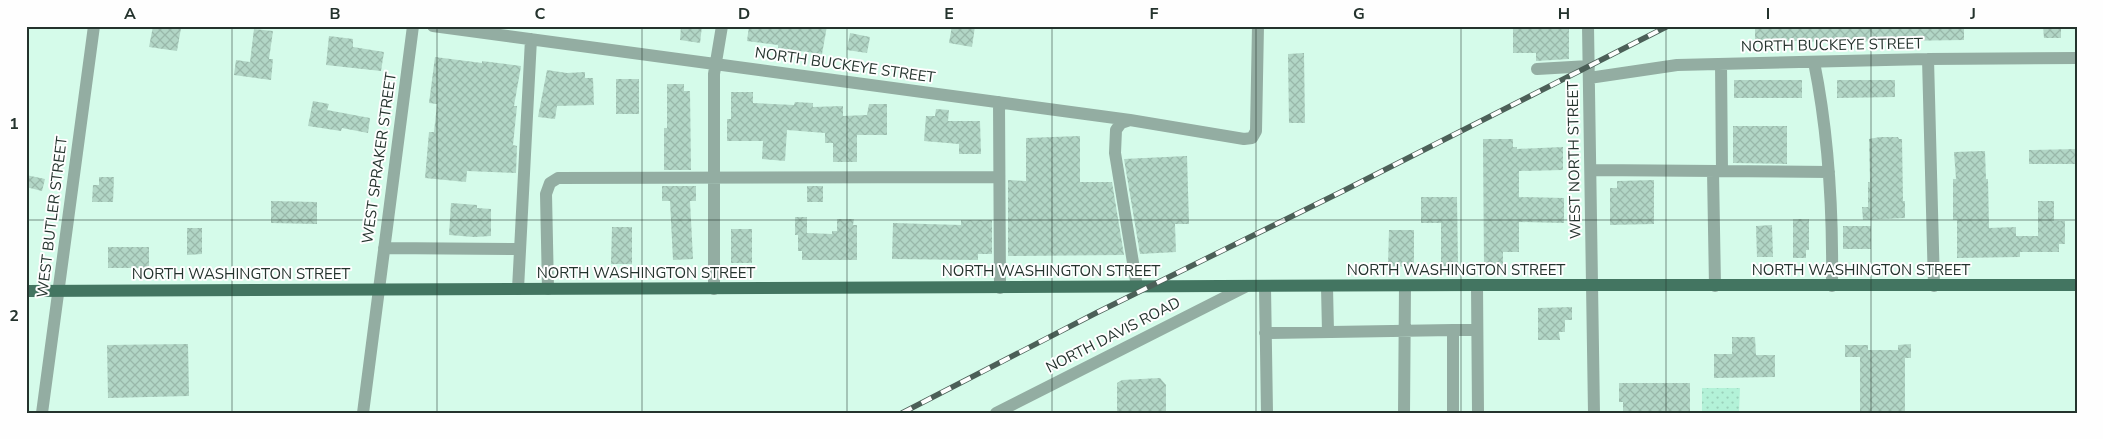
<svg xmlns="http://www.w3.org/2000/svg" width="2103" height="439" font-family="'Nunito Sans',sans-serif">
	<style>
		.park { fill: url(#park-dots) }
		.building { fill: url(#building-cross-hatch) }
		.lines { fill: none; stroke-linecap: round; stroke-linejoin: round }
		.minor { stroke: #93ada2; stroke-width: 12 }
		.major { stroke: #437561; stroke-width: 12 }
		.rail-casing { stroke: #4c6058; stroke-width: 5.5 }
		.rail { stroke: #fefefe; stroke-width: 4; stroke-dasharray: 11; stroke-linecap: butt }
		.grid { fill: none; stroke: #24332d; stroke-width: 1; stroke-opacity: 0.55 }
		.labels { text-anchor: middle; stroke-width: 4; stroke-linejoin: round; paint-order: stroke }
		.street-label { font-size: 15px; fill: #24332d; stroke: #fefefe }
		.neatline { fill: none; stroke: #24332d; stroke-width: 2 }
		.grid-label { font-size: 16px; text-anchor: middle; font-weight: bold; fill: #24332d }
	</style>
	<defs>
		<pattern id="park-dots" width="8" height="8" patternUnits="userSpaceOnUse" patternTransform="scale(1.25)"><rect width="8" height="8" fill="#b3f2d8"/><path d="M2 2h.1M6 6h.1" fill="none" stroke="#9ad0ba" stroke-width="1.8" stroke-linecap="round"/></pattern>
		<pattern id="building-cross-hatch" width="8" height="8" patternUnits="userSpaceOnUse" patternTransform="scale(1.25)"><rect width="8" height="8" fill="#b2d6c6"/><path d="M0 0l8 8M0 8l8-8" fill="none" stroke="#99b8aa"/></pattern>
	</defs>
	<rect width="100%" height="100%" fill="#d5fbea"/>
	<path class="park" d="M1702,388H1740L1739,413H1702Z"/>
	<path class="building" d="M153,26L181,28L177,51L149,47Z
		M681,26H702L700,43L680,40Z
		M749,26H827L822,54L778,48V45L747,41Z
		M952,26H975L972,47L949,43Z
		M1513,26H1569V59L1536,61V53H1513Z
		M1755,26H1964V40L1830,42L1755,40Z
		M2043,26H2061V38H2044Z
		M254,29L273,31L269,59H273L271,80L234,75L236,60L250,62Z
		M850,33L870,37L867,53L847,50Z
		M329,36L353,39V47L384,52L381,71L326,65Z
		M1304,53L1305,123H1289L1288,54Z
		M435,57L482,63V61L521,66L514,106H517L513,145L517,146L516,173L467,171L466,182L425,178L429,132H434L437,104L429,103Z
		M547,70L567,73L585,72V78H593L594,105L557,106L555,119L538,117Z
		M616,79H639V114H616Z
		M1734,80H1802V98H1734Z
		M1837,80H1895V97L1837,98Z
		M667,84H684V91H690L691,170H664V128H667Z
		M731,92H753V103L794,105L795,102L813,103V107L843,106V116L867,115L869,104H887V135H857V162H833V143H825V133L787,130L785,161L762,159L763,141H727V119H731Z
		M313,101L329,104L327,110L370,118L368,133L342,128L341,131L308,126Z
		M936,109L949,110L948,121H980L981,154H959V144L924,141L926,116H935Z
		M1733,126H1787V164L1733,163Z
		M1080,136V182H1112L1124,255L1008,256V180L1026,181V138Z
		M1880,137H1898L1899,139H1902L1903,201H1905V218L1863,220L1862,207H1868V182H1870L1869,139Z
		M1483,139H1513V147H1517V149L1563,147V170L1519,171V197L1564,198V223L1519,222V252H1503V267H1484Z
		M2077,149V164H2029V150Z
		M1985,151L1986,179H1988L1989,228L2016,227V236H2038V201H2054V221H2065V244H2059V252H2020V257L1957,258V220H1953V179H1956L1954,152Z
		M1187,156L1189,224H1175L1176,252L1140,254L1124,159Z
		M26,175L45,179L42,191L26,187Z
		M99,177H114L113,202H92L93,185H99Z
		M1654,180V224L1610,225V188H1617V181Z
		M662,186H696V201H690L693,259L673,260L670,201H662Z
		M807,186H823V202H807Z
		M1421,197H1457L1458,266H1441V223H1421Z
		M271,201L317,202V224L271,223Z
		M451,203L477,205V208L491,209V236L474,237L449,235Z
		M795,217H807V233L832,234V231H837V219H854L853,225H857V260H802V251H798V235H795Z
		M1793,219H1809V250H1806V258H1793Z
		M961,220H992V254H978V260L892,259L893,223L961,225Z
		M1772,225L1773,257H1757L1756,226Z
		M1843,226H1871V249H1843Z
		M612,227H632V264H611Z
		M187,228H202V254L187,255Z
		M731,229H752V263H731Z
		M1389,230H1414V267L1388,266Z
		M108,247H149V268H108Z
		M1572,307V320H1565V332H1559L1560,340H1538V308Z
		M1732,337H1755L1756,355H1775V377L1714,378V354H1732Z
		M188,344L189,396L108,398L107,345Z
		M1911,344V358H1905V413H1860V357H1845V345H1868V350H1898V345Z
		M1160,378L1166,385V413H1117V383L1122,380Z
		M1619,383H1690V413H1623V402H1619Z"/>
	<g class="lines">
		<path class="minor" d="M433,26L1130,120L1244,139L1252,138L1256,131L1258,26
			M1588,26L1594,413
			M1928,59L1934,286
			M1814,62C1829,136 1833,211 1832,286
			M1721,64L1722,171
			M1537,69L1589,66
			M1589,78L1677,65L1928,59L2077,58
			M999,102L1000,288
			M1130,120L1121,123L1116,130L1115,153L1137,287
			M1591,170L1829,172
			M1713,171L1715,286
			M384,248L520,249
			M1477,285L1478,413
			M1265,287L1267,413
			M1327,287L1328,332
			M518,289L531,39
			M548,289L546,194L550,183L558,178L999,177
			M714,289V74L722,26
			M1453,330H1477
			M1265,333L1453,330V413
			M42,413L94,26
			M363,413L413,26
			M996,413L1245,287
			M1404,413L1405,286"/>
		<path class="major" d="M26,291L1477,285H2077"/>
		<defs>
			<path id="rail" d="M902,413L1096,313L1341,192L1668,26"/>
		</defs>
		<use href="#rail" class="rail-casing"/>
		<use href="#rail" class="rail"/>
	</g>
	<path class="grid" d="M232,26V413M437,26V413M642,26V413M847,26V413M1052,26V413M1256,26V413M1461,26V413M1666,26V413M1871,26V413M26,220H2077"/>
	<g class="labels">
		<g class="street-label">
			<text transform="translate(1832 45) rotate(-1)" y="5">NORTH BUCKEYE STREET</text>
			<text transform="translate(845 65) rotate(8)" y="5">NORTH BUCKEYE STREET</text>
			<text transform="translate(379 158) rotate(-82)" y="5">WEST SPRAKER STREET</text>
			<text transform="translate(1574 160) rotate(-91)" y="5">WEST NORTH STREET</text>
			<text transform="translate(52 217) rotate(-83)" y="5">WEST BUTLER STREET</text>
			<text x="1456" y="275">NORTH WASHINGTON STREET</text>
			<text x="1861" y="275">NORTH WASHINGTON STREET</text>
			<text x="1051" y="276">NORTH WASHINGTON STREET</text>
			<text x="646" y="278">NORTH WASHINGTON STREET</text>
			<text x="241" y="279">NORTH WASHINGTON STREET</text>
			<text transform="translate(1113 335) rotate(-27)" y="5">NORTH DAVIS ROAD</text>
		</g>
	</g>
	<rect width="2103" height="439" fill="none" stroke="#fefefe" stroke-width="55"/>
	<rect x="28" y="28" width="2048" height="384" class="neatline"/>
	<g class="grid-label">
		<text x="130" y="19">A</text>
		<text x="335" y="19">B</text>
		<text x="540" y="19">C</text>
		<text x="744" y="19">D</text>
		<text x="949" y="19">E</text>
		<text x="1154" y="19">F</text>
		<text x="1359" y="19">G</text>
		<text x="1564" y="19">H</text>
		<text x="1768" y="19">I</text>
		<text x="1973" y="19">J</text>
		<text x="14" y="129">1</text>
		<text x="14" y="321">2</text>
	</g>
</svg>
